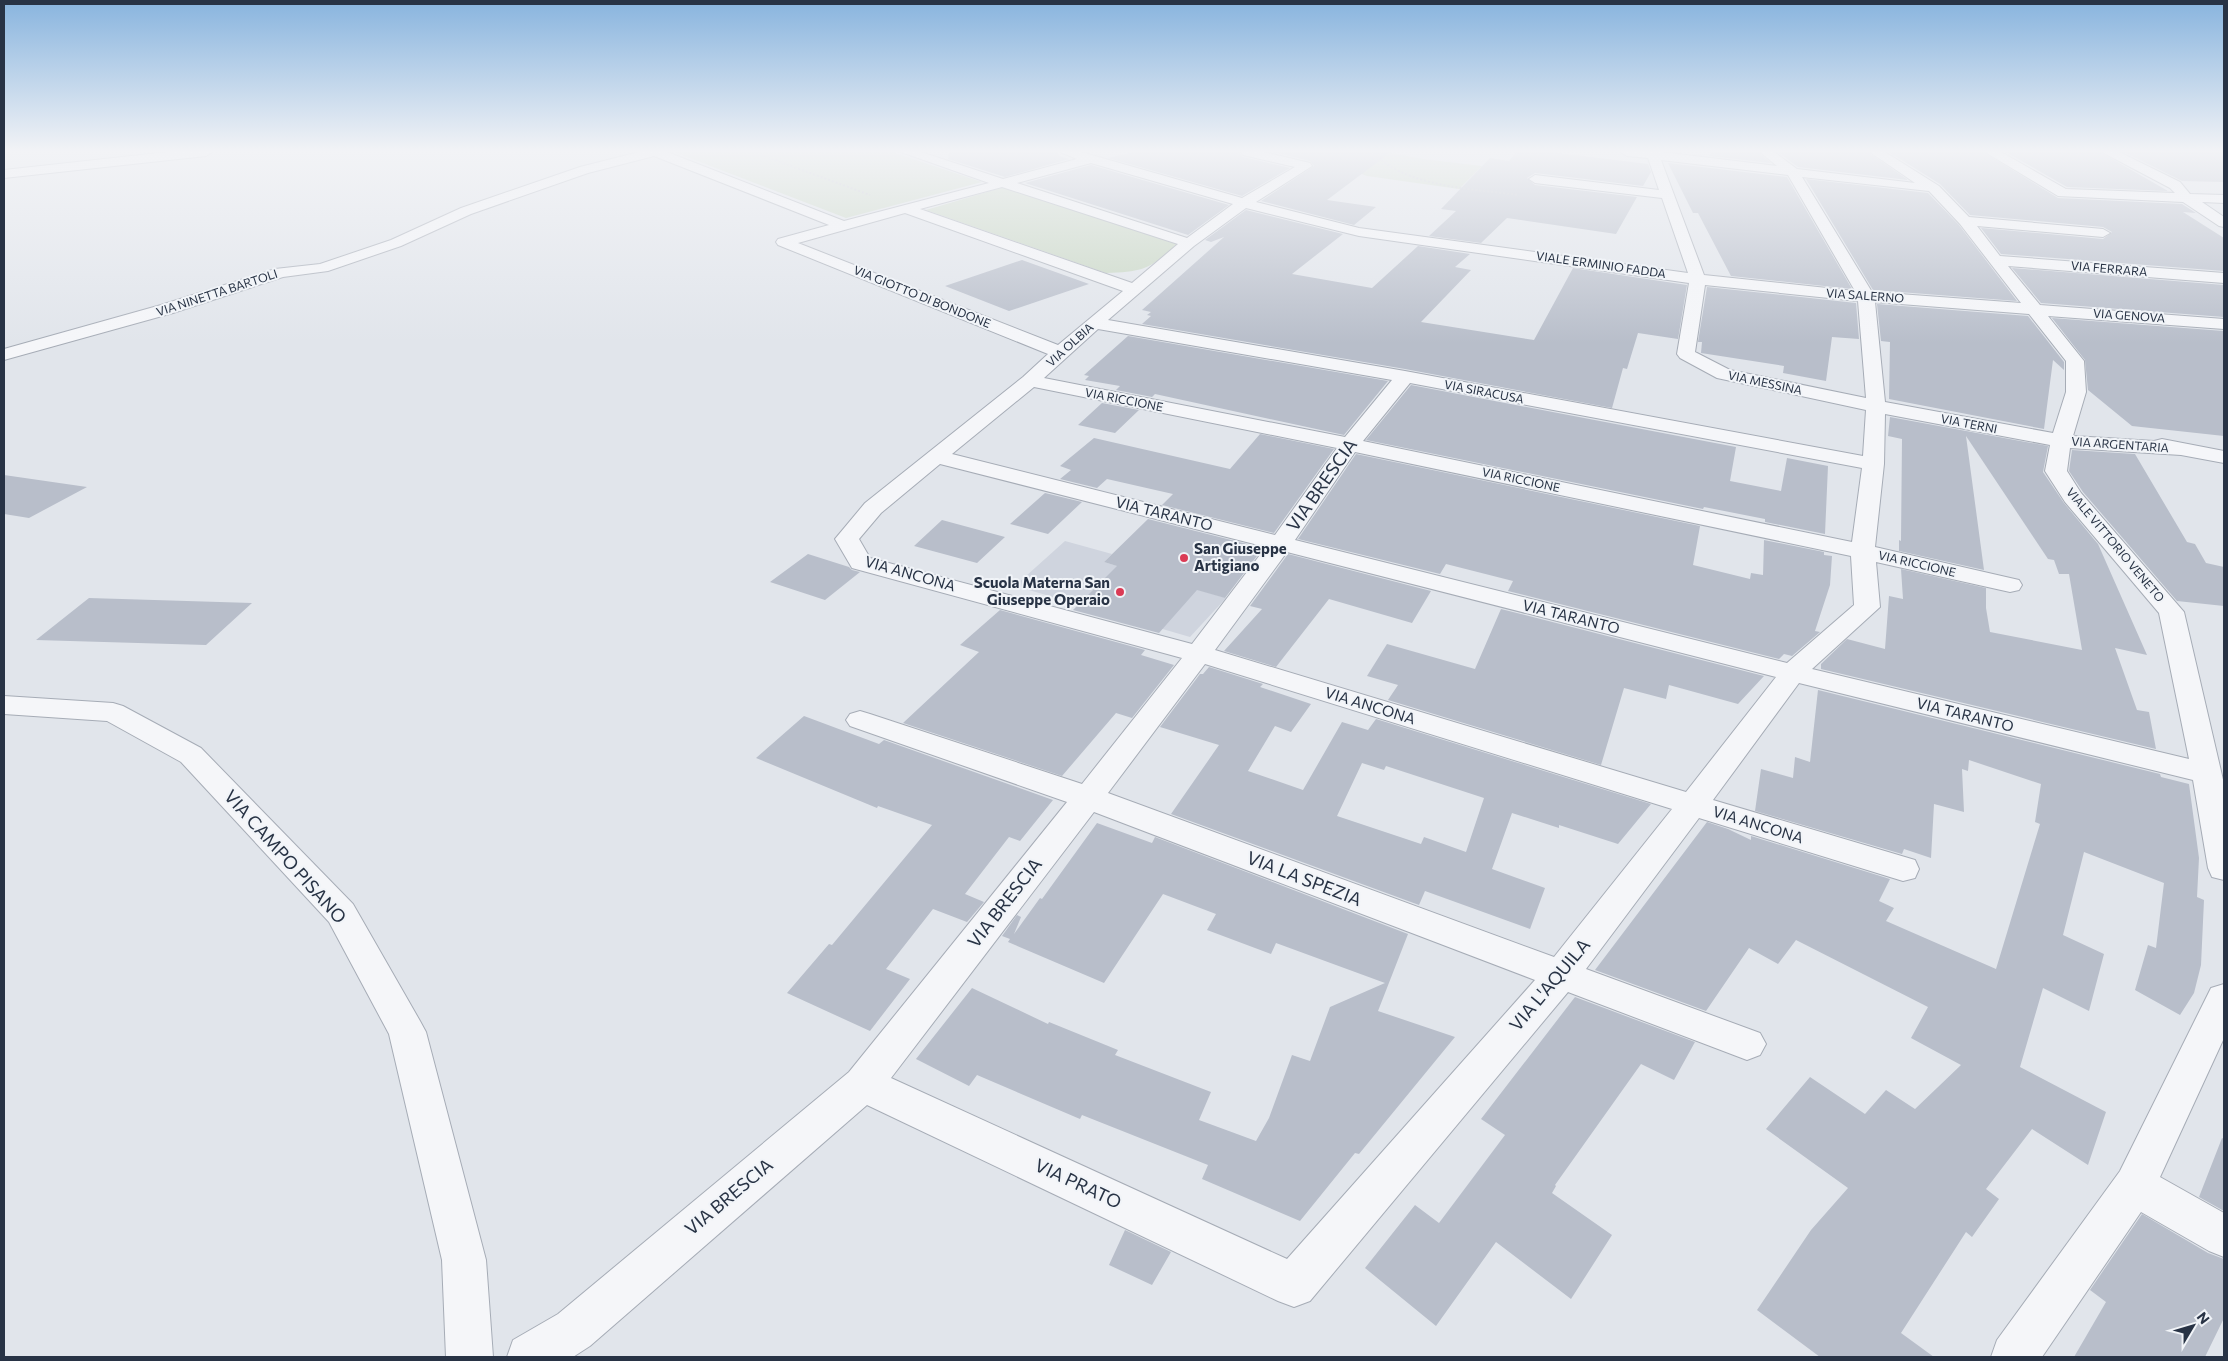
<svg xmlns="http://www.w3.org/2000/svg" width="2228" height="1361" font-family="Commissioner,sans-serif">
	<style>
		.built { fill: #cfd4de }
		.green { fill: #c7d6c2 }
		.building { fill: #b8beca; fill-rule: evenodd }
		.lines { fill: none; stroke-linecap: round; stroke-linejoin: round }
		.minor-casing { stroke: #a6acb6; stroke-width: 2 }
		.path { stroke: #c0c3ca; stroke-width: 2; stroke-dasharray: 2 2; stroke-linecap: butt }
		.minor { fill: #f5f6f9; fill-rule: evenodd }
		.poi-dot { fill: #db3b55; stroke: #f1f4f8; stroke-width: 2 }
		.labels { text-anchor: middle; stroke-width: 4; stroke-linejoin: round; paint-order: stroke }
		.far-street-label { font-size: 12px; fill: #283345; stroke: #f1f4f8 }
		.street-label { font-size: 15px; fill: #283345; stroke: #f1f4f8 }
		.poi-label { font-size: 15px; font-weight: bold; fill: #283345; stroke: #f1f4f8; text-anchor: start }
		.near-street-label { font-size: 18px; fill: #283345; stroke: #f1f4f8 }
	</style>
	<rect width="100%" height="100%" fill="#e1e5eb"/>
	<path class="built" d="M1065,541L1112,554L1104,562L1226,598L1190,637L1015,586Z"/>
	<path class="green" d="M674,152H892L982,182L846,218Z
		M1387,152L1423,159L1482,166L1459,189L1367,176L1338,165Z
		M1004,187L1179,244C1149,268 1146,272 1106,273L926,210Z"/>
	<path class="building" d="M949,152H1058L1059,156L1069,159L1005,177L948,159Z
		M1134,152H1239L1243,157L1290,168L1242,196L1108,158Z
		M1274,152H1391L1327,200L1376,207L1354,225L1261,201L1314,166L1310,161Z
		M1516,152H1550L1648,164L1651,172L1643,186L1535,173L1527,178L1535,185L1637,197L1616,234L1507,218L1481,243L1429,236L1456,211L1441,209L1490,158L1509,161Z
		M1711,152H1758L1771,163L1709,156Z
		M1778,152H1868L1908,180L1798,167Z
		M1889,152H1983L2058,198L2182,204L2196,213L2183,212L2224,238V271L2001,254L1981,228L2103,239L2112,232L2103,227L1970,215L1940,184Z
		M2006,152H2100L2168,191L2067,187Z
		M2124,152H2224V182L2182,181Z
		M1668,163L1787,177L1852,289L1731,276L1698,213H1693Z
		M1091,165L1229,205L1188,235L1025,183Z
		M1806,179L1928,193L1959,225L2017,301L1873,290Z
		M1246,210L1343,234L1292,274L1372,288L1418,246L1470,254L1455,267L1471,270L1421,322L1534,340L1573,268L1687,285L1678,339L1638,333L1627,369L1623,368L1612,408L1405,369L1142,324L1151,316L1147,315L1151,312L1142,310L1224,237L1211,242L1205,240Z
		M1022,260L1089,284L1009,311L945,286Z
		M2012,268L2224,285V317L2041,303Z
		M1707,287L1856,303L1859,339L1832,337L1826,381L1783,373L1784,366L1701,353L1702,342H1698Z
		M1877,304L2028,316L2064,362V370L2053,360L2044,429L1889,399L1890,342L1881,341Z
		M2052,318L2224,331V436L2132,426L2088,390L2085,360Z
		M1128,336L1388,381L1344,435L1155,394L1152,397L1116,390L1120,386L1085,380L1089,376L1084,375Z
		M1411,385L1736,447L1730,481L1781,491L1787,458L1828,466L1825,534L1765,522V519L1704,507L1703,509L1366,440Z
		M1102,403L1139,410L1115,433L1078,425Z
		M1890,417L2048,446L2043,472L2064,503L2098,544L2147,655L2115,648L2137,710L2149,712L2156,749L1821,669V664L1847,639L1885,649L1889,596L1903,599L1901,569L1986,588V608L1990,632L2082,650L2069,574H2059L2054,560L2048,559L1966,436L1984,570L1899,551V540L1901,541L1902,439L1888,436Z
		M1260,434L1334,449L1274,533L1162,505L1173,494L1107,479L1097,488L1060,479L1071,470L1060,466L1094,438L1230,469Z
		M2072,450L2135,454L2187,542L2195,544L2206,563L2224,567V606L2177,601L2083,492L2069,471Z
		M1356,454L1700,526L1693,565L1750,579L1751,573L1763,575L1764,540L1824,552V555L1832,556L1830,585L1815,631L1820,632L1792,656L1784,654L1779,659L1508,591L1513,581L1446,564L1440,574L1298,539Z
		M4,475L87,487L29,518L4,514Z
		M1045,493L1082,502L1048,534L1010,524Z
		M1148,519L1263,548L1225,598L1197,590L1159,633L1073,610L1117,566L1104,562Z
		M942,520L1005,537L977,563L914,546Z
		M808,554L849,567L852,570L860,572L825,600L770,582Z
		M1288,554L1431,591L1412,623L1329,599L1276,667L1224,651L1262,609L1250,606Z
		M89,598L252,603L206,645L36,640Z
		M1501,609L1764,676L1738,704L1669,685L1666,699L1624,688L1601,765L1388,700L1398,685L1367,676L1387,644L1475,669Z
		M1000,610L1145,650L1141,655L1174,665L1132,718L1116,713L1062,776L903,723L979,652L960,645Z
		M1209,667L1263,684L1260,687L1311,704L1291,732L1275,726L1248,771L1303,790L1342,722L1368,730L1376,719L1651,804L1618,844L1559,825V828L1512,813L1492,869L1545,888L1530,929L1425,891L1419,905L1171,814L1219,745L1160,727L1200,674H1203ZM1362,763L1384,770L1386,766L1484,798L1466,852L1424,837L1421,844L1337,816Z
		M1818,690L2160,774L2161,777L2189,784L2199,858L2197,897L2204,900L2201,965L2194,993L2180,1015L2135,990L2148,945L2156,948L2164,883L2084,852L2063,935L2104,954L2089,1011L2043,988L2020,1067L2106,1112L2088,1165L2032,1129L1986,1189L1999,1199L1972,1237L1966,1232L1901,1333L1934,1357H1820L1757,1310L1811,1230L1848,1188L1766,1129L1810,1077L1865,1114L1886,1090L1915,1109L1961,1065L1911,1038L1928,1007L1796,940L1778,964L1749,948L1706,1011L1595,970L1707,822L1728,829L1751,840V836L1890,879L1879,901L1894,908L1886,921L1996,969L2040,824L2035,822L2041,784L1969,760L1968,771L1962,769L1964,812L1934,804L1931,858L1904,849L1902,854L1755,811L1761,769L1793,778L1795,757L1810,762Z
		M804,716L879,744L884,740L1053,800L1020,841L1009,837L965,894L984,902L967,922L933,909L886,969L910,979L870,1031L787,993L829,944L832,945L932,825L878,806L877,808L756,758Z
		M1097,823L1152,843L1155,837L1408,934L1378,1011L1455,1037L1359,1154L1355,1153L1300,1221L1202,1179L1208,1165L1082,1115L1080,1119L977,1075L969,1086L916,1059L972,988L1048,1024L1049,1022L1118,1050L1115,1055L1211,1092L1199,1120L1256,1141L1269,1118L1292,1055L1310,1061L1330,1007L1385,983L1276,943L1271,954L1207,930L1216,914L1163,894L1104,983L1008,942L1010,939L1002,936L1017,915L1021,917L1014,934L1040,898L1042,899Z
		M1575,997L1695,1042L1674,1080L1641,1064L1555,1185L1556,1186L1552,1193L1612,1235L1571,1299L1496,1242L1436,1326L1365,1268L1415,1205L1439,1223L1505,1135L1481,1119Z
		M2222,1138L2224,1139V1211L2199,1197Z
		M2142,1214L2208,1253L2224,1259V1318L2205,1357H2074L2106,1302L2090,1290Z
		M1125,1230L1171,1252L1152,1285L1109,1265Z"/>
	<g class="lines">
		<defs>
			<path id="minor" d="M168,152H212L206,156L4,178V170Z
				M639,152H667L844,221L989,183L901,152H921L1003,179L1077,159L1060,152H1081L1242,198L1295,167L1243,155L1241,152H1264L1310,163L1312,166L1256,202L1359,228L1688,273L1662,198L1535,183L1529,179L1535,175L1659,190L1648,158L1627,156L1621,152H1661L1777,166L1760,152H1774L1797,169L1915,183L1870,152H1885L1939,186L1969,217L2103,229L2110,233L2103,237L1977,226L2000,256L2224,273V283L2008,266L2040,305L2224,319V329L2048,316L2084,361L2086,392L2073,436L2154,441L2162,439L2224,451V463L2181,455L2070,448L2067,471L2081,493L2184,612L2224,784V880L2212,877L2208,868L2193,780L1799,683L1713,800L1915,860L1919,869L1915,878L1903,881L1699,818L1586,969L1760,1033L1766,1044L1760,1055L1747,1060L1568,992L1310,1301L1294,1307L1278,1301L867,1105L590,1346L573,1357H507L513,1340L558,1314L849,1072L1067,802L850,726L846,720L850,714L860,711L870,714L1082,784L1182,658L852,568L835,539L865,503L1023,377L1048,354L778,245L776,242L778,239L829,225L654,156L588,173L471,214L401,246L328,271L283,277L173,313L4,360V349L161,305L275,269L320,264L391,240L461,208L580,167ZM1661,160L1788,175L1855,291L1704,275ZM1091,163L1233,204L1187,238L1017,183ZM1802,177L1929,191L1960,224L2021,303L1872,292ZM1002,187L1178,244L1132,283L920,209ZM1246,208L1359,236L1689,283L1677,354L1680,358L1717,378L1866,410L1863,456L1405,371L1108,320L1194,246ZM905,213L1123,291L1058,345L798,243ZM1705,285L1858,301L1866,398L1730,370L1695,352ZM1875,302L2029,314L2066,361V392L2053,433L1885,402ZM1098,329L1392,380L1345,437L1044,378ZM1410,383L1862,468L1852,542L1363,441ZM1034,387L1337,448L1275,535L952,454ZM1885,414L2050,445L2045,471L2065,502L2159,613L2189,759L1812,669L1880,607L1876,562L2010,592L2019,590L2022,585L2019,580L1875,547L1884,464ZM1355,452L1851,556L1854,605L1787,663L1295,540ZM940,464L1266,547L1192,644L870,558L859,539L881,513ZM1287,552L1776,677L1686,792L1215,650ZM1205,664L1672,809L1554,957L1108,793ZM1094,812L1535,980L1287,1259L891,1078Z
				M1985,152H2001L2066,189L2175,193L2170,188L2102,152H2119L2180,182L2190,194L2224,195V203L2202,202L2224,217V227L2219,226L2183,202L2058,196Z
				M4,696L113,703L123,706L201,748L353,904L420,1021L426,1032L486,1260L493,1357H446L442,1260L389,1034L329,922L181,762L107,721L4,714Z
				M2224,984V1038L2160,1177L2224,1213V1257L2209,1251L2141,1212L2042,1357H1991L1997,1340L2120,1171L2211,988Z"/>
		</defs>
		<use href="#minor" class="minor-casing"/>
		<path class="path" d="M753,152L870,195
			M1372,152C1405,187 1473,189 1519,195"/>
		<use href="#minor" class="minor"/>
	</g>
	<linearGradient id="sky" x2="0" y2="1"><stop stop-color="#88b4de"/><stop offset="0.44" stop-color="#f2f3f6"/><stop offset="1" stop-color="#f2f3f6" stop-opacity="0"/></linearGradient>
	<rect width="2228" height="343" fill="url(#sky)"/>
	<g class="poi-dot">
		<circle cx="1184" cy="558" r="5"/>
		<circle cx="1120" cy="592" r="5"/>
	</g>
	<g class="labels">
		<g class="far-street-label">
			<text transform="translate(1601 265) rotate(8)" y="4">VIALE ERMINIO FADDA</text>
			<text transform="translate(2109 269) rotate(5)" y="4">VIA FERRARA</text>
			<text transform="translate(217 293) rotate(-18)" y="4">VIA NINETTA BARTOLI</text>
			<text transform="translate(1865 296) rotate(4)" y="4">VIA SALERNO</text>
			<text transform="translate(922 297) rotate(22)" y="4">VIA GIOTTO DI BONDONE</text>
			<text transform="translate(2129 316) rotate(4)" y="4">VIA GENOVA</text>
			<text transform="translate(1070 345) rotate(-42)" y="4">VIA OLBIA</text>
			<text transform="translate(1765 383) rotate(12)" y="4">VIA MESSINA</text>
			<text transform="translate(1484 392) rotate(11)" y="4">VIA SIRACUSA</text>
			<text transform="translate(1124 400) rotate(11)" y="4">VIA RICCIONE</text>
			<text transform="translate(1969 424) rotate(11)" y="4">VIA TERNI</text>
			<text transform="translate(2120 445) rotate(4)" y="4">VIA ARGENTARIA</text>
			<text transform="translate(1521 480) rotate(12)" y="4">VIA RICCIONE</text>
			<text transform="translate(2115 545) rotate(50)" y="4">VIALE VITTORIO VENETO</text>
			<text transform="translate(1917 564) rotate(13)" y="4">VIA RICCIONE</text>
		</g>
		<g class="street-label">
			<text transform="translate(1164 514) rotate(14)" y="5">VIA TARANTO</text>
			<text transform="translate(910 574) rotate(16)" y="5">VIA ANCONA</text>
			<text transform="translate(1571 617) rotate(14)" y="5">VIA TARANTO</text>
			<text transform="translate(1370 706) rotate(17)" y="5">VIA ANCONA</text>
			<text transform="translate(1965 715) rotate(14)" y="5">VIA TARANTO</text>
			<text transform="translate(1758 825) rotate(17)" y="5">VIA ANCONA</text>
		</g>
		<g class="poi-label">
			<text x="1194" y="554">San Giuseppe<tspan x="1194" dy="17">Artigiano</tspan></text>
			<text x="1110" y="588" text-anchor="end">Scuola Materna San<tspan x="1110" dy="17">Giuseppe Operaio</tspan></text>
		</g>
		<g class="near-street-label">
			<text transform="translate(1322 485) rotate(-55)" y="6">VIA BRESCIA</text>
			<text transform="translate(285 857) rotate(48)" y="6">VIA CAMPO PISANO</text>
			<text transform="translate(1304 879) rotate(21)" y="6">VIA LA SPEZIA</text>
			<text transform="translate(1005 903) rotate(-52)" y="6">VIA BRESCIA</text>
			<text transform="translate(1550 985) rotate(-50)" y="6">VIA L'AQUILA</text>
			<text transform="translate(1078 1184) rotate(25)" y="6">VIA PRATO</text>
			<text transform="translate(729 1197) rotate(-40)" y="6">VIA BRESCIA</text>
		</g>
	</g>
	<rect width="2228" height="1361" fill="none" stroke="#283345" stroke-width="10"/>
	<g transform="translate(2193 1326) rotate(52)" stroke="#f1f4f8" stroke-width="4" paint-order="stroke">
	<path d="M0-4L9 19L0 12L-9 19Z" fill="#283345"/>
	<text y="-8" font-size="14" font-weight="bold" text-anchor="middle" fill="#283345">N</text>
	</g>
</svg>
